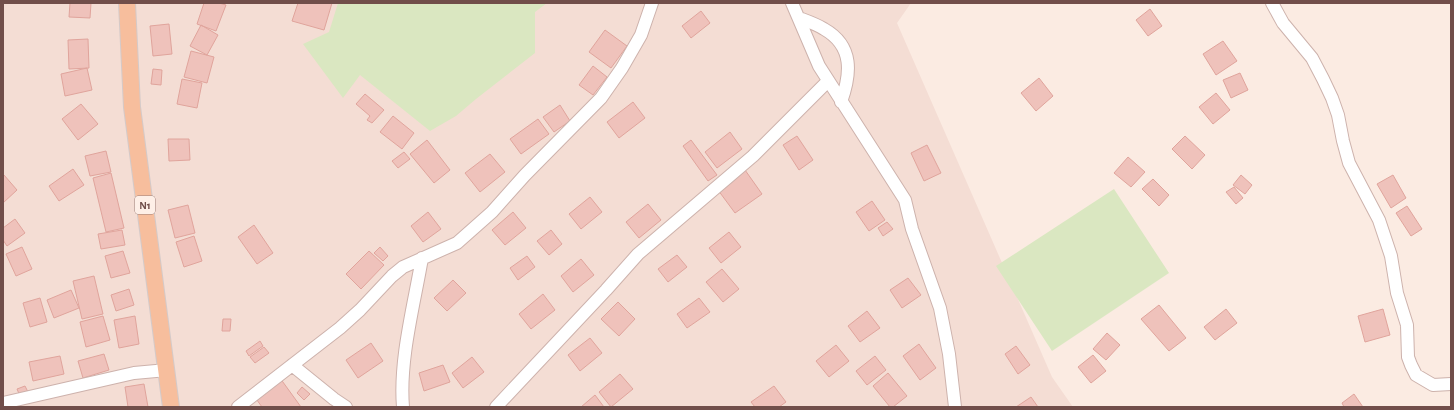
<svg xmlns="http://www.w3.org/2000/svg" width="1454" height="410" font-family="'Alegreya Sans',sans-serif">
	<style>
		.residential { fill: #f4ddd4 }
		.green { fill: #dae7c1 }
		.building { fill: #efc2bb; stroke: #e0a49c }
		.lines { fill: none; stroke-linecap: round; stroke-linejoin: round }
		.minor-casing { stroke: #cdb2ac; stroke-width: 14 }
		.major-casing { stroke: #d4cac9; stroke-width: 18 }
		.minor { stroke: #fff; stroke-width: 12 }
		.major { stroke: #f7be9d; stroke-width: 16 }
		.labels { text-anchor: middle; stroke-width: 3; stroke-linejoin: round; paint-order: stroke }
		.shield { fill: #feefe7; stroke: #9b7e79; stroke-width: 1 }
		.shield-label { font-size: 11px; font-weight: bold; fill: #714e4a }
	</style>
	<rect width="100%" height="100%" fill="#fbebe2"/>
	<path class="residential" d="M3,3H911L897,23L1052,377L1073,407H3Z"/>
	<path class="green" d="M338,3H547L535,12V53L476,99L456,116L430,131L360,75L343,98L303,44L329,32Z
		M1114,189L1169,273L1052,351L996,266Z"/>
	<path class="building" d="M70,3H91L90,18L69,17Z
		M204,3H219L226,5L216,31L197,24Z
		M298,3H332L324,30L292,21Z
		M1150,9L1162,26L1148,36L1136,20Z
		M701,11L710,23L691,38L682,26Z
		M169,24L172,54L153,56L150,26Z
		M201,25L218,35L207,55L190,46Z
		M605,30L627,46L611,68L589,52Z
		M88,39L89,68L69,69L68,40Z
		M1223,41L1237,61L1216,75L1203,54Z
		M191,51L214,57L207,83L184,77Z
		M593,66L607,77L593,95L579,85Z
		M87,68L92,90L65,96L61,74Z
		M153,69L162,70L161,85L151,84Z
		M1240,73L1248,90L1231,98L1223,80Z
		M1039,78L1053,96L1036,111L1021,93Z
		M182,79L202,83L197,108L177,104Z
		M1216,93L1230,110L1213,124L1199,107Z
		M365,94L384,110L372,123L367,120L370,116L356,104Z
		M633,102L645,118L619,138L607,122Z
		M81,104L98,124L78,140L62,119Z
		M560,105L570,121L554,132L543,117Z
		M393,116L414,133L402,149L380,132Z
		M538,119L549,134L521,154L510,139Z
		M730,132L742,149L717,168L705,152Z
		M797,136L813,160L799,170L783,145Z
		M1185,136L1205,155L1192,169L1172,149Z
		M168,139H189L190,160L169,161Z
		M427,140L450,170L434,183L410,154Z
		M691,140L717,175L708,181L683,146Z
		M927,145L941,173L924,181L911,153Z
		M106,151L111,172L90,176L85,156Z
		M404,152L410,159L398,168L392,161Z
		M490,154L505,172L480,192L465,173Z
		M1128,157L1145,172L1131,187L1114,173Z
		M73,169L84,185L59,201L49,186Z
		M745,170L762,194L735,213L718,190Z
		M111,173L124,228L106,232L93,178Z
		M4,175L17,190L3,203V176Z
		M1241,175L1252,185L1245,194L1233,185Z
		M1393,175L1406,198L1391,208L1377,184Z
		M1153,179L1169,195L1159,206L1142,189Z
		M1234,187L1243,198L1236,204L1226,192Z
		M590,197L602,212L581,229L569,214Z
		M872,201L885,220L869,231L856,212Z
		M648,204L661,220L639,238L626,222Z
		M188,205L195,233L175,238L168,210Z
		M1407,206L1422,229L1411,236L1396,213Z
		M428,212L441,229L423,242L411,226Z
		M513,212L526,228L505,245L492,230Z
		M15,219L25,233L7,246L3,240V228Z
		M887,222L893,229L883,236L878,228Z
		M254,225L273,253L257,264L238,237Z
		M122,230L125,245L101,249L98,234Z
		M551,230L562,244L549,255L537,241Z
		M729,232L741,247L721,263L709,248Z
		M194,236L202,261L184,267L176,242Z
		M22,247L32,269L16,276L6,254Z
		M380,247L388,256L383,261L374,253Z
		M123,251L130,273L111,278L105,256Z
		M369,251L384,265L361,289L346,274Z
		M677,255L687,267L668,282L658,269Z
		M527,256L535,267L518,280L510,268Z
		M581,259L594,275L573,292L561,276Z
		M722,269L739,289L723,302L706,282Z
		M94,276L103,314L82,319L73,281Z
		M908,278L921,295L902,308L890,290Z
		M453,280L466,293L447,311L434,298Z
		M129,289L134,305L116,311L111,295Z
		M71,290L79,308L54,318L47,300Z
		M543,294L555,310L531,329L519,314Z
		M40,298L47,322L30,327L23,303Z
		M699,298L710,312L687,328L677,314Z
		M618,302L635,319L619,336L601,319Z
		M1159,305L1186,338L1169,351L1141,319Z
		M1226,309L1237,323L1215,340L1204,327Z
		M1383,309L1390,335L1365,342L1358,316Z
		M867,311L880,328L860,342L848,326Z
		M103,316L110,340L86,347L80,322Z
		M135,316L139,344L119,348L114,320Z
		M223,319H231L230,331H222Z
		M1107,333L1120,345L1106,360L1093,349Z
		M590,338L602,353L580,371L568,355Z
		M260,341L263,346L249,356L246,351Z
		M371,343L383,361L358,378L346,360Z
		M919,344L936,368L920,380L903,356Z
		M836,345L849,361L829,377L816,361Z
		M1016,346L1030,365L1018,374L1005,354Z
		M264,347L269,353L255,363L250,357Z
		M104,354L109,370L83,378L78,361Z
		M1093,355L1106,371L1091,383L1078,367Z
		M60,356L64,374L33,381L29,362Z
		M875,356L886,370L867,385L856,371Z
		M472,357L484,372L463,388L452,373Z
		M443,365L450,382L424,391L419,373Z
		M888,373L907,396L893,407H890L873,386Z
		M620,374L633,389L611,407L599,392Z
		M280,378L301,407H262L254,396Z
		M144,384L148,407H128L125,387Z
		M25,386L28,392L20,396L17,389Z
		M774,386L786,402L779,407H755L751,402Z
		M302,387L310,394L304,400L297,393Z
		M1354,394L1363,407H1344L1342,403Z
		M595,395L604,407H581Z
		M1031,397L1038,407H1016Z"/>
	<g class="lines">
		<defs>
			<path id="minor" d="M792,3L819,66L905,200L912,229L940,308L949,354L955,407
				M1272,3L1283,23L1312,58L1323,79L1332,98L1338,115L1343,141L1349,163L1379,220L1391,256L1397,293L1407,325L1408,357L1411,365L1416,375L1433,385L1451,384
				M799,18C807,21 816,24 824,29C854,46 851,74 841,102
				M292,365L334,399L346,407
				M3,403L134,373L167,370
				M238,407L340,328L360,310L392,276L403,267L457,243L492,212L525,175L601,98L622,68L641,35L652,3
				M403,407C399,360 414,305 422,258
				M496,407L606,290L638,254L753,156L828,81"/>
			<path id="major" d="M127,3L132,107L171,407"/>
		</defs>
		<use href="#minor" class="minor-casing"/>
		<use href="#major" class="major-casing"/>
		<use href="#minor" class="minor"/>
		<use href="#major" class="major"/>
	</g>
	<g class="labels">
		<rect class="shield" x="135" y="196" width="20" height="18" rx="3"/>
		<g class="shield-label">
			<text x="145" y="209">N1</text>
		</g>
	</g>
	<rect width="1454" height="410" fill="none" stroke="#714e4a" stroke-width="8"/>
</svg>
